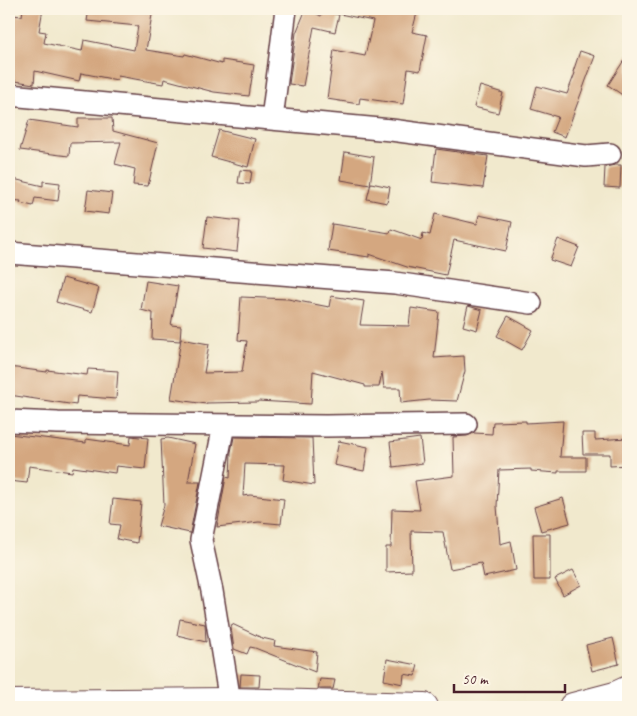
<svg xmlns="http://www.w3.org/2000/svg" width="637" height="716" font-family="Caveat,sans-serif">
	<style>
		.building { fill: #d4a780 }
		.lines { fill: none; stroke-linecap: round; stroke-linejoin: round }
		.minor-casing { stroke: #633d43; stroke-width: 24 }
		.major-casing { stroke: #633d43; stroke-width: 30 }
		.minor { stroke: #fff; stroke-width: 21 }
		.major { stroke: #fff; stroke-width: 28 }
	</style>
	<rect width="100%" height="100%" fill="#fcf5e5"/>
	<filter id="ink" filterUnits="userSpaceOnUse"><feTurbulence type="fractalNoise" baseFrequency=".02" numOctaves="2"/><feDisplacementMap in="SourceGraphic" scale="10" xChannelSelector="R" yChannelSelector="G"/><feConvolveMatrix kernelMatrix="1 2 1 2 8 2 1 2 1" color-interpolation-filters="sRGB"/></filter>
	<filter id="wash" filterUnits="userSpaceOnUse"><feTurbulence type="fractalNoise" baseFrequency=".0096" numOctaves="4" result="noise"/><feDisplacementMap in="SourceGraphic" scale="20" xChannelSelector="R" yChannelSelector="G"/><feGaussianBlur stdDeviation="1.12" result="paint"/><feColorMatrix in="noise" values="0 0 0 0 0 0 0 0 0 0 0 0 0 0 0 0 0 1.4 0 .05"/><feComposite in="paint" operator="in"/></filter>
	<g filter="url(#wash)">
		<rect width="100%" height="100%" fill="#f1e9cd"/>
		<g id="blocks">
			<path class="building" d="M23,9H43L39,31L46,32L44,43L82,51L84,40L134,50L138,26L87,21L89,9H153L146,50L184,56L185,54L222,64V60L254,65L249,96L214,92L164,79L163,84L118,76L117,80L81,73L79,81L35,71L34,84L9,80V42L12,15L22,16Z
				M306,9L321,16L323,11L339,15L335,32L314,27L303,86L289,84L296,33Z
				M340,9H418L412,32L427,35L420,71L408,69L403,104L360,98L359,104L327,99L334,50L365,56L373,21L340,14Z
				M580,51L595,56L565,137L552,132L558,117L531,109L537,86L567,94L575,73L573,72Z
				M628,54V99L608,85Z
				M480,86L503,93L498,113L474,107Z
				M78,118H112L113,131L158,143L148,186L133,185L135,169L115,164L121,142L70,143L69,156L20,150L29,120L78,127Z
				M219,130L255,139L248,167L211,157Z
				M436,149L488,156L483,188L432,182Z
				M345,152L374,157L370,185L341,180Z
				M615,165H621L620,188L604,187L605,167Z
				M240,170L252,171L250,184L238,183Z
				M9,178L43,186V181L60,183L58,201L35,198L33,206L20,203L21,201L9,200Z
				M371,183L390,187L387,203L367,199Z
				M88,190L112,193L109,214L85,211Z
				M435,214L477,224L479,215L512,222L506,251L454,240L446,275L407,267L369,254V257L328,251L332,224L390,233L391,229L422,240L423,233L430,235Z
				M207,217L240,221L237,252L203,248Z
				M558,239L579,247L571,267L550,260Z
				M63,278L99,288L92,312L56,302Z
				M146,281L178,286L171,325L181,326L180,341L152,339L153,313L141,310Z
				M331,296L364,301L360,325L409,326L411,308L439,312L434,358L464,356L465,371L457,401L429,400L401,403L400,388H384L382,372L379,387H365V385L313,371L311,404L258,401V402L206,403V404L171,399L181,339L209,344L204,373L242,372L247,341L238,340L241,297L288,299L329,307Z
				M468,306L482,310L477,330L463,326Z
				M508,316L533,330L522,350L497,336Z
				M9,367L47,372V370L87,375L88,369L118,371L116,399L77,396L76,405L9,395Z
				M526,421V423L563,421L560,457H586V471H558V473L531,471V469L499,470L497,506L500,544L511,541L516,570L484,577L481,563L450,569L443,532L411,531L412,571L386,572V547H391L392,509L420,510L415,481L454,476L453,437L467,436L474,433L492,434L493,422Z
				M582,433H595V440L628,438V465L610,466V454H583Z
				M9,434L86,443V439L130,445L131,436L148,438L145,469L116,466L115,473L73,467L72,472L29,466L27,483L9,481Z
				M234,437L312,438L314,485L283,480L285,465L245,464L243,496L250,495L284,499L281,524L259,522L217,527L226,477L230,478L231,452Z
				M168,438L195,444L188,482H200L190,533L158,526L164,505L161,439Z
				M420,438L423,463L393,467L390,442Z
				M339,441L368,447L364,471L334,465Z
				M563,498L570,523L541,531L534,507Z
				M113,499L141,502L137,543L117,539L120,525L110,524Z
				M533,534H550V580H534Z
				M573,570L581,585L563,595L555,579Z
				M180,619L205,624L206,642L177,635Z
				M232,624L262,638L275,641L274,646L317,652L315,672L255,648L250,647L247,654L234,649L231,628Z
				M613,638L619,664L592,671L586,645Z
				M387,659L418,665L415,676L404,674L403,684L384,680Z
				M241,674L260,675L259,687H240Z
				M320,679L335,680L333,689H318Z"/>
		</g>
	</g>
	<g filter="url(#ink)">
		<use href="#blocks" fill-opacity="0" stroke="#633d43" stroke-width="1"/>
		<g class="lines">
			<defs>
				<path id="minor" d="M9,95L391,130L586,156L610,154
					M272,119L286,9
					M9,253L395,283L531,303
					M9,421L58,423L326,426L466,424
					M224,425L201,540L212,591L230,702"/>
				<path id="major" d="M9,704L230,702L424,707
					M573,707L615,696L628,690"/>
			</defs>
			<use href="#minor" class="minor-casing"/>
			<use href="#major" class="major-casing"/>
			<use href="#minor" class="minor"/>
			<use href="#major" class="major"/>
		</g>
	</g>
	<rect width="637" height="716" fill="none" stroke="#fcf5e5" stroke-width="30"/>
	<path d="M454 684v8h111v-8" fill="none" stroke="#4a1f2b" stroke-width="2.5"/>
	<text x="462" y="684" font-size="15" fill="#4a1f2b" stroke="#fcf5e5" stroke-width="4" paint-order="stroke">50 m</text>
</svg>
